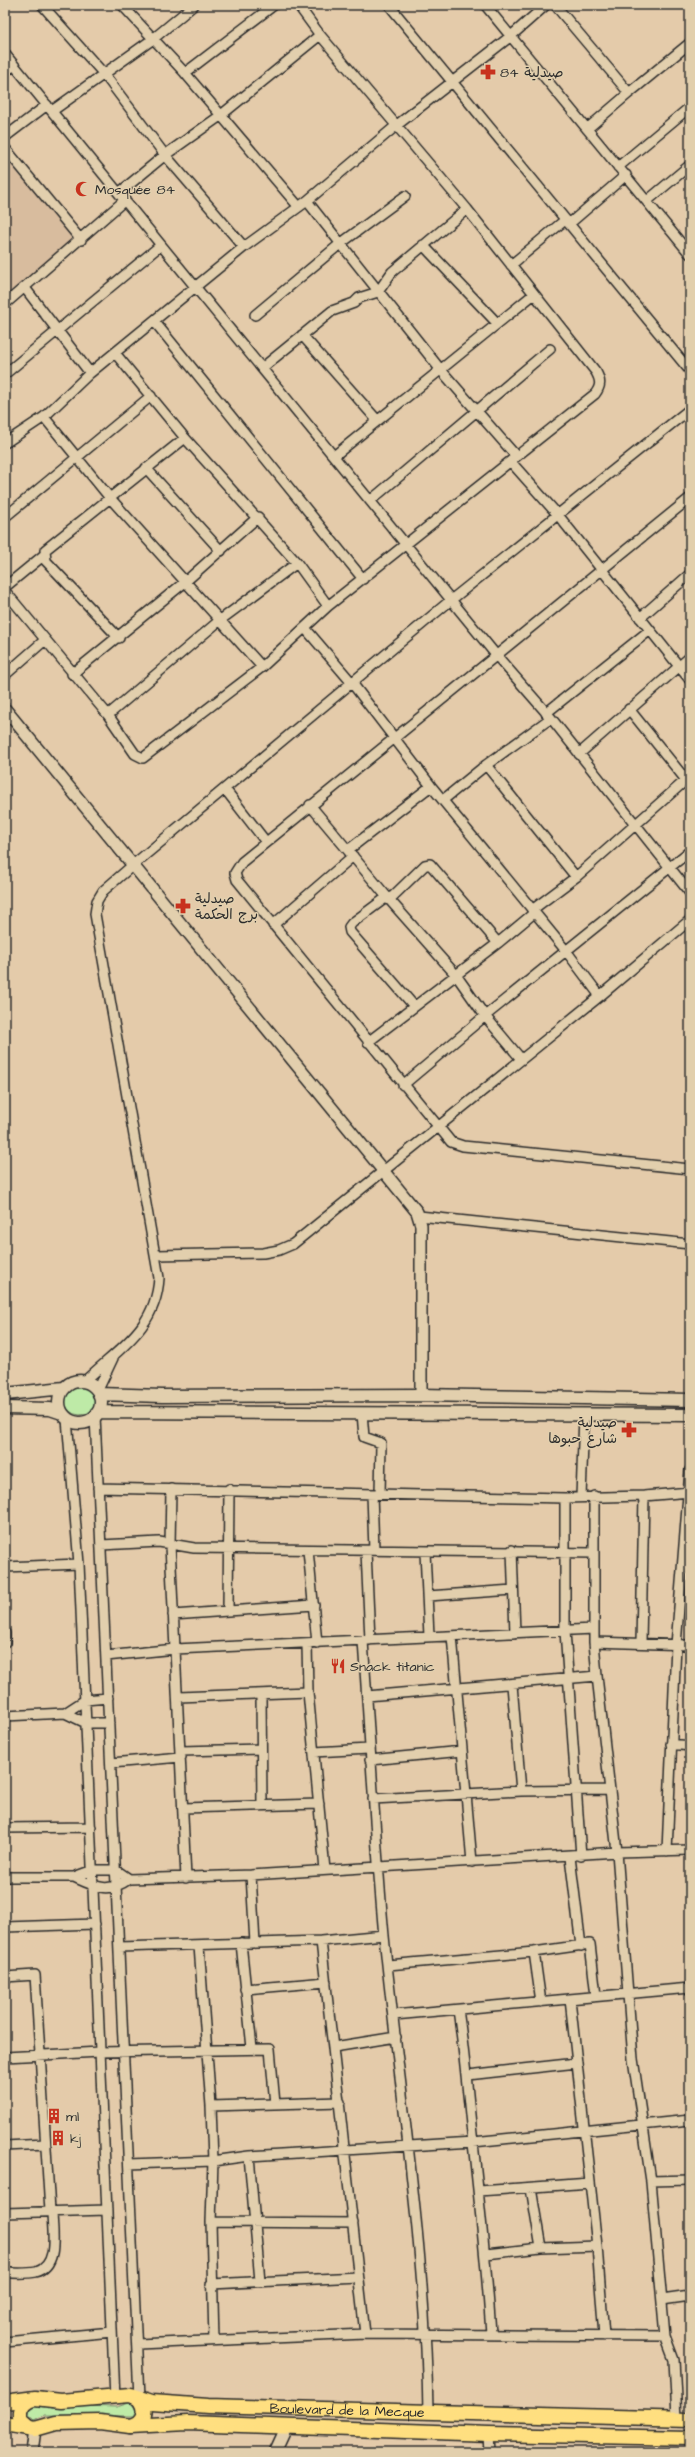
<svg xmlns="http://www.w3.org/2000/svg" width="695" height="2457" font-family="'Architects Daughter','Playpen Sans Arabic',sans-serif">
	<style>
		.built { fill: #d8bc9e }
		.green { fill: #beeaa7; stroke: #748a69 }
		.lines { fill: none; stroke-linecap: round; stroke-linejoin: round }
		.minor-casing { stroke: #2b2b2b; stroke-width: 12 }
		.tertiary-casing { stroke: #2b2b2b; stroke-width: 14 }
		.secondary-casing { stroke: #2b2b2b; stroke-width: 15 }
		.primary-casing { stroke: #2b2b2b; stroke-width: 17 }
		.minor { stroke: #e2cfad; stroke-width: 9 }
		.tertiary { stroke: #e2cfad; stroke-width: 11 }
		.secondary { stroke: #e2cfad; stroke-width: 12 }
		.primary { stroke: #ffdf80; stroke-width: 14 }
		.labels { text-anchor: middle; stroke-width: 3; stroke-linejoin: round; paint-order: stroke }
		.poi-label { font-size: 14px; fill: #2b2b2b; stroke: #e2cfad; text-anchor: start }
		.street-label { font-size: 14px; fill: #2b2b2b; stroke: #e2cfad }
	</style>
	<rect width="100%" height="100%" fill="#e4cbaa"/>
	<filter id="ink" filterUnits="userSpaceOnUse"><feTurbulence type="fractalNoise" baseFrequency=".025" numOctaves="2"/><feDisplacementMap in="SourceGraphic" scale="8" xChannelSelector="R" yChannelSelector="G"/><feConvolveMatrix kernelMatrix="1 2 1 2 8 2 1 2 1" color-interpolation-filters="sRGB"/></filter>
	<g filter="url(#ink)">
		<path class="built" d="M5,153L75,239L5,298Z"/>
		<path class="green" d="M64 1399a16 16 0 1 1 32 0a16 16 0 1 1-32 0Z
			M129,2403L133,2404L137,2410L134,2416L44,2415L34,2420L27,2414L28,2409L33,2405L117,2407Z"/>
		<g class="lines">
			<defs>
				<path id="minor" d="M42,5L104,74L165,155L244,247
					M122,5L185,73L299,207
					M389,5L690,371
					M485,5L690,254
					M555,5L629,93L587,129
					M5,54L496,655L551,718L690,893
					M5,72L14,65
					M185,73L274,5
					M629,93L690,43
					M52,111L153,39L194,5
					M5,137L47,105
					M5,148L81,240
					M618,167L690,107
					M119,193L165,155L220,116L320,35
					M307,201L440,369L516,456
					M647,201L690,165
					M569,224L626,175
					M423,245L497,323
					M511,265L565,220
					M25,288L90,373
					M5,304L125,200
					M255,315L340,244L405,196
					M154,321L363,579
					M302,335L377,420
					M115,353L185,438L297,563L328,606
					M262,368L332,311L354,303L359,298L378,292L392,272L467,209
					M5,374L161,245
					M44,417L110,498L262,667
					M5,443L44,417L90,373L244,247L307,201L397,125L511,36L546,5
					M334,456L534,294
					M511,462L558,515L690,680
					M146,468L221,551
					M690,498L242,862L235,873L237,880L451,1142L463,1146L690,1169
					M370,501L550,349
					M5,517L151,396
					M5,587L44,555
					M5,591L108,715L135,754L143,758L262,667L328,606L595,394C601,386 601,381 596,372L467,209L320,35L298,5
					M640,618L690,574
					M305,628L352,683L431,786L567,952L600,996
					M119,638L46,561L45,550L185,438
					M72,674L185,582L258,517
					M5,675L45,640
					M546,713L650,630
					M108,715L219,621L297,563
					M551,718L486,765L576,877
					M579,754L690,657
					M225,789L266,842
					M443,800L486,765
					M310,805L387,897L456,975L485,1016L521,1059
					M348,850L431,786
					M387,897L352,923L349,927L350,932L414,1006
					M532,910L576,877L686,780L629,709
					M273,925L353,856
					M498,943L534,913
					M368,1042L498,943L430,864L425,865L389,900
					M403,1085L485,1016L690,851
					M419,1216L690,1244
					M156,1255L263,1253L279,1250L293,1244L600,996L690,920
					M85,1381C118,1349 156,1329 159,1278L95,914L97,901L103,891L133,865L451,600L690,409
					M98,1390L113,1358
					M362,1413L364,1437L381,1443L380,1494
					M95,1416L139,2398
					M67,1419L79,1564L115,2398
					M98,1488L565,1498L644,1496L690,1492
					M171,1489L170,1545L186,1878
					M229,1489L228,1611L314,1605
					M372,1494L374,1550
					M594,1496V1642L597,1676L617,1852L633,2059L651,2181L665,2336L674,2360L677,2418
					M581,1497L584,1415
					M565,1498V1631L581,1856
					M101,1545L159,1542L194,1548L593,1553
					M308,1550L317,1643
					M512,1550L515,1633
					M366,1551L370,1640
					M425,1552L429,1636
					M5,1567L79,1564
					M428,1596L513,1590
					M173,1615L228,1611
					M5,1633V1642
					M452,1636L472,1862
					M363,1641C370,1739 375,1838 384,1936C400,2095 426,2252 428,2412
					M594,1642L690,1645
					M641,1643L644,1496
					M307,1644L308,1692L325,1870
					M106,1656L175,1649L594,1629
					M512,1685L521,1791
					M261,1695L262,1805
					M367,1696L597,1676
					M179,1697L308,1692
					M65,1713L85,1700L108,1698
					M5,1716L65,1713L86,1723H109
					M671,1744L690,1746
					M181,1751L261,1749
					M314,1752L369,1749
					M370,1760L462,1751
					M111,1763L181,1757
					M373,1799L521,1791L609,1790
					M183,1808L319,1804
					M5,1828L91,1827
					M667,1851L676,1645L690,1470
					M570,1857L581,1946
					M251,1875L255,1943
					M5,1877H74L93,1870H116L129,1879
					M74,1877C96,1887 108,1894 129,1879L251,1875L617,1852L690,1850
					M5,1927L95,1924
					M321,1941L365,2334
					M241,1943L252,2048
					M199,1946L211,2106L213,2161L211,2222L214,2340
					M119,1947L321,1941L384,1935
					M534,1952L541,2002
					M388,1965L534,1952L590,1944L596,1996
					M5,1977L35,1975L50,2211
					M245,1989L326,1982
					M570,1999L597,2246L604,2336
					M458,2010C465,2055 468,2099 473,2143C480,2207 487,2270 491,2334
					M394,2015L690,1988
					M334,2047L396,2037
					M5,2057L100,2052L270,2049L275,2104
					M468,2075L577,2063
					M211,2106L340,2102
					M5,2146L45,2144
					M249,2156L260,2281
					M129,2164L213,2161L249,2156L473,2142L690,2120
					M651,2181L690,2180
					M531,2188L541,2248
					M479,2191L590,2183
					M5,2213L107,2210
					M211,2222L353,2223
					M486,2254L541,2248L597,2246
					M5,2273C15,2273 27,2274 36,2272C60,2266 52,2230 52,2211
					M211,2284L358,2277
					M662,2300L690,2296
					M5,2342L112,2332
					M138,2344L365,2334L665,2336
					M489,2434L490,2452"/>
				<path id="tertiary" d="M5,709L417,1212L421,1225V1395
					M32,2452L35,2429
					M275,2452L287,2426"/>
				<path id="secondary" d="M59 1402a21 21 0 1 1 42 0a21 21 0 1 1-42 0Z
					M5,1394L64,1388
					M99,1394L162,1396L421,1395L690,1400
					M5,1408L50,1409L62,1413
					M98,1412L690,1415"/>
				<g id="primary">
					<path id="s1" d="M5,2402L35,2398L61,2401L130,2395L152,2402L208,2406L690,2419"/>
					<path d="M5,2424L35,2429L56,2423L100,2422L130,2426L187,2423L489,2434L690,2438"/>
					<path d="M130,2426C145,2424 149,2409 139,2398"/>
					<path d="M29,2428L21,2421C18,2411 21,2404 30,2399"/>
				</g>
			</defs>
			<use href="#minor" class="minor-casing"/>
			<use href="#tertiary" class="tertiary-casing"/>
			<use href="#secondary" class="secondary-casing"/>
			<use href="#primary" class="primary-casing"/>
			<use href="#minor" class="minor"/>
			<use href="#tertiary" class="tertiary"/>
			<use href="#secondary" class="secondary"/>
			<use href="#primary" class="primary"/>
		</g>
	</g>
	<defs>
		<symbol id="pharmacy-bare" viewBox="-9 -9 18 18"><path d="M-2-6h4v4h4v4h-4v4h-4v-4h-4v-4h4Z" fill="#c8321e" stroke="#e2cfad" stroke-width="2.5" paint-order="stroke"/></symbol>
		<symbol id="mosque-bare" viewBox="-9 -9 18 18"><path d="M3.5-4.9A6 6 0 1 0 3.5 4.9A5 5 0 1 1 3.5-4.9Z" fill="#c8321e" stroke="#e2cfad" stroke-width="2.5" paint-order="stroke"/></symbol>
		<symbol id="restaurant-bare" viewBox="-9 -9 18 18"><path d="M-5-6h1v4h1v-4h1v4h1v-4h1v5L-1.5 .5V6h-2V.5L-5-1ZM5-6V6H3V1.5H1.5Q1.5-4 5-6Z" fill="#c8321e" stroke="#e2cfad" stroke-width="2.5" paint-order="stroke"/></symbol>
		<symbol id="building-bare" viewBox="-9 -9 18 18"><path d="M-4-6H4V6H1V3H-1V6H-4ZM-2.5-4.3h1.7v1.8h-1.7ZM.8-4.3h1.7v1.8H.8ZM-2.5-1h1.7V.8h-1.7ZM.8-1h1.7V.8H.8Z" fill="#c8321e" stroke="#e2cfad" stroke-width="2.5" paint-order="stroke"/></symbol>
	</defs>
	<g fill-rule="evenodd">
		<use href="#pharmacy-bare" x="477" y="61" width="22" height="22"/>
		<use href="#mosque-bare" x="72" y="178" width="22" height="22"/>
		<use href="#pharmacy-bare" x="172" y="895" width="22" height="22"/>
		<use href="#pharmacy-bare" x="618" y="1419" width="22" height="22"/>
		<use href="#restaurant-bare" x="327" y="1655" width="22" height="22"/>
		<use href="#building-bare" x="43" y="2105" width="22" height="22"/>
		<use href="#building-bare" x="47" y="2127" width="22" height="22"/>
	</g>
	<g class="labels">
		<g class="poi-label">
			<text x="500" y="77">84 صيدلية</text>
			<text x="95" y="194">Mosquée 84</text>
			<text x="195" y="903">صيدلية<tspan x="195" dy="16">برج الحكمة</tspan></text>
			<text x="617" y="1427" text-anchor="end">صيدلية<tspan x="617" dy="16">شارع حبوها</tspan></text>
			<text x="350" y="1671">Snack titanic</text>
			<text x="66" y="2121">ml</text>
			<text x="70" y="2143">kj</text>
		</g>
		<g class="street-label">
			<text dy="5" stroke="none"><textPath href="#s1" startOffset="344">Boulevard de la Mecque</textPath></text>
		</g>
	</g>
	<rect width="695" height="2457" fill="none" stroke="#e2cfad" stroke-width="20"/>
	<rect x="10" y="10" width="675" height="2437" fill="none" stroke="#2b2b2b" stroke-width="1.5" filter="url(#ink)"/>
</svg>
